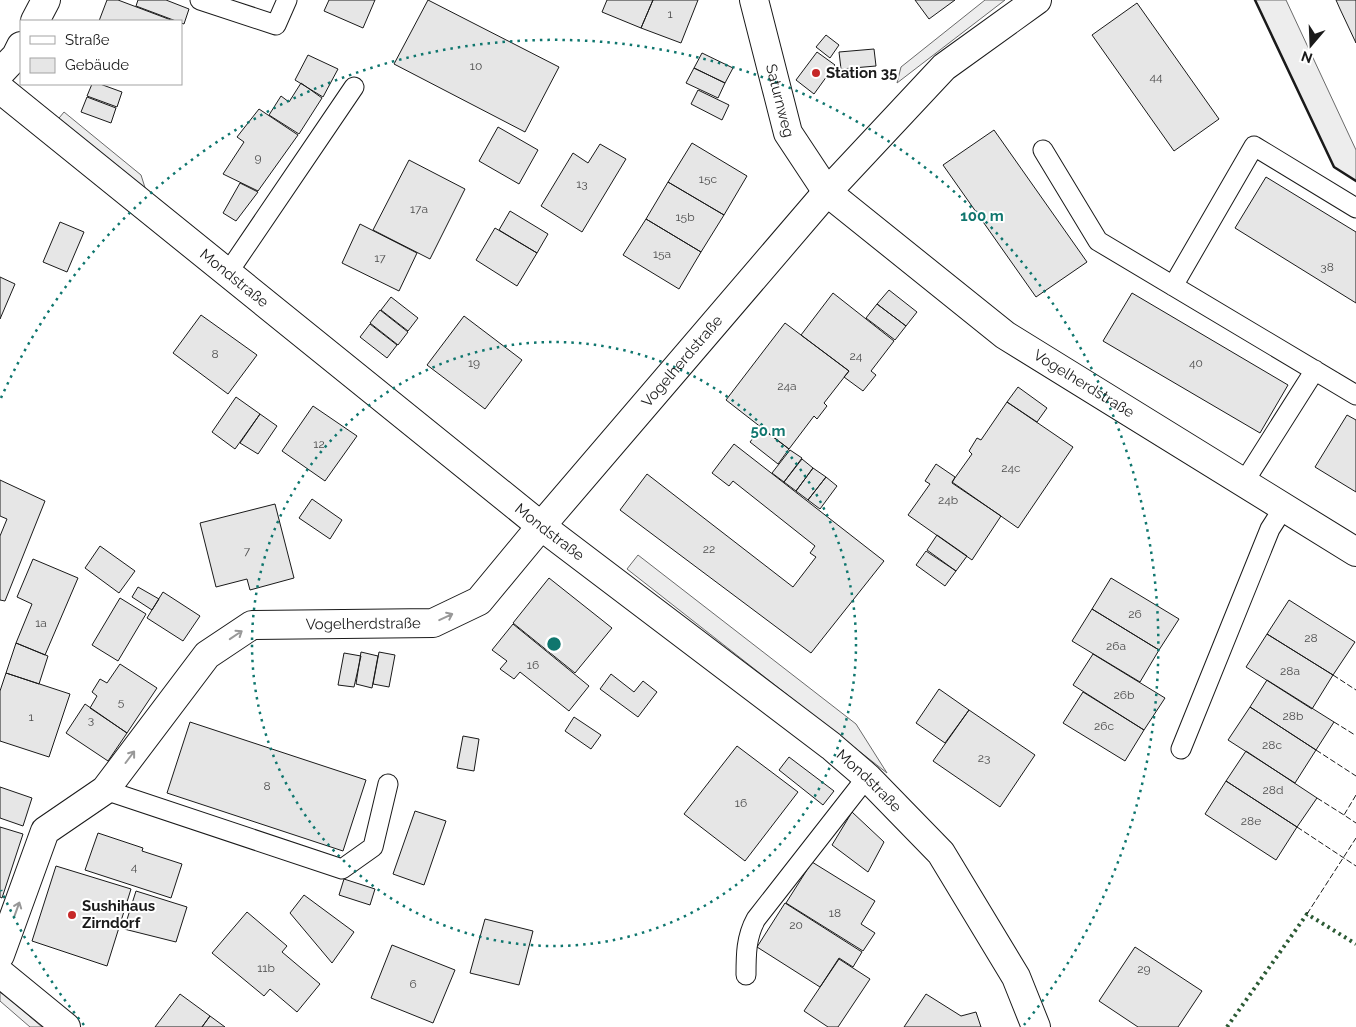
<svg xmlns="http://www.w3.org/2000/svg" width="1356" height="1027" font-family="Raleway,sans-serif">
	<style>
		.built { fill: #ededed; stroke: #6a6a6a }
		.building { fill: #e6e6e6; stroke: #1a1a1a }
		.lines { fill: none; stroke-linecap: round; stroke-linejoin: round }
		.lane-casing { stroke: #1a1a1a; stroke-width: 21 }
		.street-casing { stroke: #1a1a1a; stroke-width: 30 }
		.secondary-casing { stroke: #1a1a1a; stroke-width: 30 }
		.lane { stroke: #fff; stroke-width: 19 }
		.street { stroke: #fff; stroke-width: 28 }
		.secondary { stroke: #fff; stroke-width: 28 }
		.hedge { stroke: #2b5a34; stroke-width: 4; stroke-dasharray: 2.5 4; stroke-linecap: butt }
		.fence { stroke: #1a1a1a; stroke-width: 1; stroke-dasharray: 6 2.5; stroke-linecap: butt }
		.wall { stroke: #1a1a1a; stroke-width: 2.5 }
		.oneway { stroke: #989898 }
		.ring { fill: none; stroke: #0f766e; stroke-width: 2.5; stroke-dasharray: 2.5 5 }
		.poi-dot { fill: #c62828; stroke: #fff; stroke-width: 2 }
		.labels { text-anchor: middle; stroke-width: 4; stroke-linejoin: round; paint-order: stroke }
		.number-label { font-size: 12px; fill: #4d4d4d }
		.poi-label { font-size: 15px; font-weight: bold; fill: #1a1a1a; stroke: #fff; text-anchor: start }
		.street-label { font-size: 15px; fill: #1a1a1a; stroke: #fff }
		.centre { fill: #0f766e; stroke: #fff; stroke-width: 2.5 }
		.ring-label { font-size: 15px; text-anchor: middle; font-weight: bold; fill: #0f766e; stroke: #fff; stroke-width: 4; stroke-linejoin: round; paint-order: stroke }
	</style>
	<rect width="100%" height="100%" fill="#fff"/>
	<path class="built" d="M985,0H1005L897,83L901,67Z
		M1255,0H1286L1356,150V181L1334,167Z
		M64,112L141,175L148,197L55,123Z
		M638,555L856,724L887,773L627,569Z
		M0,992L7,997L42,1027H30L0,1001Z"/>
	<path class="building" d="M107,0H118L171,20V21H99Z
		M138,0H166L189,9L184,24L181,23V21H176L136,6Z
		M329,0H375L363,28L324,11Z
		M428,0L559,67L525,132L394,64Z
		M607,0H653L641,28L602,12Z
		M653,0H698L681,43L641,28Z
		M915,0H955L929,19Z
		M1336,0H1356V43L1340,9Z
		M1137,3L1219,119L1174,151L1092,35Z
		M826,35L839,45L830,58L816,47Z
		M874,49L876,66L841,69L839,52Z
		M817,52L835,65L814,94L796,80Z
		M702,53L733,68L725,83L694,68Z
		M308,55L338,69L323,97L295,80Z
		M694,68L725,83L718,98L686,83Z
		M301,83L322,98L299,134L269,115L281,96L289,102Z
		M92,84H100L122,92L117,107L87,96Z
		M698,90L729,105L722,120L691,104Z
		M87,97L116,108L111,123L81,112Z
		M259,109L298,135L258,191L223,174L244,142L237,137Z
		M498,127L538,150L519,184L479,161Z
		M994,130L1087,262L1036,297L943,165Z
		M692,143L747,176L724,215L668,182Z
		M600,144L626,159L582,232L541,206L573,153L588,163Z
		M409,160L465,189L430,259L373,230Z
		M1266,177L1356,232V303L1235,228Z
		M668,182L724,215L701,252L646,219Z
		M240,183L258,192L236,221L223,213Z
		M510,211L548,234L537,253L499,230Z
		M646,219L701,252L679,289L623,255Z
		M60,222L84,232L67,272L43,262Z
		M360,224L417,253L399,291L342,263Z
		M495,228L537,253L517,286L476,260Z
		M0,277L15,284L0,319Z
		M889,290L917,312L906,326L877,304Z
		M833,293L894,341L871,371L876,375L863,391L844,377L849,371L801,335Z
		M1132,293L1288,385L1260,433L1103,341Z
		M391,297L418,318L408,331L381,310Z
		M877,304L906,326L895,340L866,318Z
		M380,310L408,332L398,345L370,323Z
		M201,315L257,355L228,394L173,353Z
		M464,316L522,360L485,409L427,365Z
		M785,323L849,371L824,403L827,406L817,419L814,416L789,449L726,400Z
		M370,324L397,345L387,358L360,337Z
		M1018,387L1047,408L1037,422L1007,402Z
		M236,397L260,414L235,449L212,432Z
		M1007,402L1073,447L1018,528L952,482L972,454L969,451L977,438L981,440Z
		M313,406L357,436L325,481L282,451Z
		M260,414L277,426L258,454L240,443Z
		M1347,415L1356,420V492L1315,467Z
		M761,428L789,449L778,464L750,442Z
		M734,444L884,561L811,653L620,510L647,474L793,587L816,557L810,553L815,546L733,481L729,486L712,473Z
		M790,450L802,458L784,482L772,473Z
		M802,459L813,468L796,491L784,482Z
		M936,464L955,477L952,483L1001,516L972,560L908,515L930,484L925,481Z
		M813,468L826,477L808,500L796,491Z
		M826,477L837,486L820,509L808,500Z
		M0,480L45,501L5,601L0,600V536L7,519L0,516Z
		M312,499L342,520L330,539L299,518Z
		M275,504L294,578L250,590L247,579L216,587L200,523Z
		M937,535L967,556L956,571L927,550Z
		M100,546L135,571L119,593L85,568Z
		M926,551L956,571L945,586L916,565Z
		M33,559L78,578L45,655L16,643L32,604L17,597Z
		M549,578L612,628L575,673L513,623Z
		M1111,578L1179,619L1159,650L1092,609Z
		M138,587L159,599L152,610L132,597Z
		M163,592L200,616L183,641L147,618Z
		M120,598L146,614L118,661L92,645Z
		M1289,600L1355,642L1333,675L1267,634Z
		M1092,609L1159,650L1140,682L1072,641Z
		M513,624L589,686L569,711L520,672L514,679L500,669L507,661L492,650Z
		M1267,634L1333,675L1312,709L1246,667Z
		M16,643L48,656L39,684L6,673Z
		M361,652L378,656L372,688L356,684Z
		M379,652L395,655L389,687L373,684Z
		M344,653L361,656L354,687L338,685Z
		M1093,654L1165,698L1144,730L1073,685Z
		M120,664L157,688L127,733L90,708L97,696L92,692L100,679L107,683Z
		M6,673L70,694L49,757L0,741V691Z
		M611,674L634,692L643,681L657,692L638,717L600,689Z
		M1267,680L1334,722L1316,750L1250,707Z
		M939,689L969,710L945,743L916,723Z
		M1083,692L1144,730L1125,761L1063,723Z
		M85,704L127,733L108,761L66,733Z
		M1250,707L1316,750L1295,783L1228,740Z
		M969,710L1035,755L1000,807L933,761Z
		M574,717L601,735L591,749L565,731Z
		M190,722L366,780L343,851L167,793Z
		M463,736L479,739L474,771L457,768Z
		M737,746L798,792L745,861L684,814Z
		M1246,751L1317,798L1297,827L1226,781Z
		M789,757L834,791L823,805L779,770Z
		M1226,781L1297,827L1276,860L1205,814Z
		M0,787L32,798L23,826L0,818Z
		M415,811L446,821L424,885L393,874Z
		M852,812L884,842L868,872L832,845Z
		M0,827L23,834L2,898L0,897Z
		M98,833L143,848L142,851L182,864L171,898L85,870Z
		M812,862L875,901L861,924L875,933L863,951L786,903Z
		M56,866L131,889L107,966L32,941Z
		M344,879L375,889L370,905L339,895Z
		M136,891L187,907L176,942L124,929Z
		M304,895L354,932L332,963L290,913Z
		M785,903L862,952L853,967L839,958L820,987L757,947Z
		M247,912L287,946L282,952L320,984L297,1012L270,989L264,996L212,953Z
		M485,919L533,931L519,985L470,973Z
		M392,945L455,970L433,1023L371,998Z
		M1135,947L1202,991L1178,1027H1138L1099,1001Z
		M839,959L870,979L838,1027H828L804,1011Z
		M180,994L210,1016L202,1027H155Z
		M926,994L961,1016L976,1012L981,1027H904Z
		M210,1016L225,1027H202Z"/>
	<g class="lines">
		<defs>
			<path id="lane" d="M200,0L276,25L287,0
				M1043,150L1098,241L1356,395
				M227,274L354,87
				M1173,286L1254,146L1356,208
				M1244,482L1315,370
				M1181,749L1270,529L1284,507
				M105,790L342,869L373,847L388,784
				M746,975C746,955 746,937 756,919L867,777"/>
			<g id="street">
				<path id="s1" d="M754,0L788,133L827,192L1005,335L1356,552"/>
				<path d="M35,21L46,0"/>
				<path d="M0,73L16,56L21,46"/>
				<path id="s2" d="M0,955L45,831L105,790L207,655L252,625L433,623L479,601L541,526L827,192L944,67L1037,0"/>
				<path d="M0,973L66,1027"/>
			</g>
			<g id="secondary">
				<path id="s3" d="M0,89L541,526L831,746L867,777L941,853L1016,977L1036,1027"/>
			</g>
		</defs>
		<use href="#lane" class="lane-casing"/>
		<use href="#street" class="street-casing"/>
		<use href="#secondary" class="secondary-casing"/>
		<use href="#lane" class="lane"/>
		<use href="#street" class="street"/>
		<use href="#secondary" class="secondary"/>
		<path class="hedge" d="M1227,1027L1307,914L1356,944"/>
		<path class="fence" d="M1333,675L1356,690
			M1334,722L1355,735
			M1316,750L1356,776
			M1356,795L1344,815L1356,823
			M1317,798L1344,815
			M1297,827L1356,866
			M1307,914L1356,838"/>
		<path class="wall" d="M1255,0L1334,167L1356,181"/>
	</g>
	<defs><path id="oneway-shaft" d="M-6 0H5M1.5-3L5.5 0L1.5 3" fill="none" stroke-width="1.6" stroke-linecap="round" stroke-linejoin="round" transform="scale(1.25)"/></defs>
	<g class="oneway">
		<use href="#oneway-shaft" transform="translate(446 617) rotate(-25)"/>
		<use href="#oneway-shaft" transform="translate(236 635) rotate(-34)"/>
		<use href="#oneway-shaft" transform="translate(130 757) rotate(-53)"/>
		<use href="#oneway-shaft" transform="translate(17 909) rotate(-70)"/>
	</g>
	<g class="ring">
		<circle cx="554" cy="644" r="302"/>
		<path d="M84 1025A605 605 0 0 1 1 890M1 398A605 605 0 1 1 1024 1025"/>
	</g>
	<g class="poi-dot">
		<circle cx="816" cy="73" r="5"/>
		<circle cx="72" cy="915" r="5"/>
	</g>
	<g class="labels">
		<g class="number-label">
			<text x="670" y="18">1</text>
			<text x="476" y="70">10</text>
			<text x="1156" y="81">44</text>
			<text x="258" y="162">9</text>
			<text x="708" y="183">15c</text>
			<text x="582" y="188">13</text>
			<text x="419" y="213">17a</text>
			<text x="685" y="221">15b</text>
			<text x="662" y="258">15a</text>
			<text x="380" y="262">17</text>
			<text x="1327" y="271">38</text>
			<text x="215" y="358">8</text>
			<text x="856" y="360">24</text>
			<text x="474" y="367">19</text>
			<text x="1196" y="367">40</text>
			<text x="787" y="390">24a</text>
			<text x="319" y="448">12</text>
			<text x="1011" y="472">24c</text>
			<text x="948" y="504">24b</text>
			<text x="709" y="553">22</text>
			<text x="247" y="555">7</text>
			<text x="1135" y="618">26</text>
			<text x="41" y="627">1a</text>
			<text x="1311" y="642">28</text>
			<text x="1116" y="650">26a</text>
			<text x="533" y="669">16</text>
			<text x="1290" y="675">28a</text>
			<text x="1124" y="699">26b</text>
			<text x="121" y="706">5</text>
			<text x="1293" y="720">28b</text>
			<text x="31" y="721">1</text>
			<text x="91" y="724">3</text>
			<text x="1104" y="730">26c</text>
			<text x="1272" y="749">28c</text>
			<text x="984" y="762">23</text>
			<text x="267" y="790">8</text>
			<text x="1273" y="794">28d</text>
			<text x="741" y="807">16</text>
			<text x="1251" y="825">28e</text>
			<text x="134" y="871">4</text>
			<text x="835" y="917">18</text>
			<text x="796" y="929">20</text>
			<text x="266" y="972">11b</text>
			<text x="1144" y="973">29</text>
			<text x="413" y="988">6</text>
		</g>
		<g class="poi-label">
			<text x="826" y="78">Station 35</text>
			<text x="82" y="911">Sushihaus<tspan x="82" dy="17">Zirndorf</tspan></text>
		</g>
		<g class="street-label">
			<text dy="5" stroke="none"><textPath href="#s1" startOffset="104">Saturnweg</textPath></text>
			<text dy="5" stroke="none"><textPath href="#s3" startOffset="301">Mondstraße</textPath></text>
			<text dy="5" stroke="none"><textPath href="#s2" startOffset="974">Vogelherdstraße</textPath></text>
			<text dy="5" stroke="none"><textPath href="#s1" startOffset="529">Vogelherdstraße</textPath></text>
			<text dy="5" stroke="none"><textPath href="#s3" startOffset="706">Mondstraße</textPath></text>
			<text dy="5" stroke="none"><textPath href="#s2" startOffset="539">Vogelherdstraße</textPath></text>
			<text dy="5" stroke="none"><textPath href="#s3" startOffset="1111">Mondstraße</textPath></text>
		</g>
	</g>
	<circle cx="554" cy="644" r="8" class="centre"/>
	<g class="ring-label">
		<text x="982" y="221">100 m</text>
		<text x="768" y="436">50 m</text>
	</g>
	<rect x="20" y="20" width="162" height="65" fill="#ffffff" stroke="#a3a3a3"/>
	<rect x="30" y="36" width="25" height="8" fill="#ffffff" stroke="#a3a3a3"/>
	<text x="65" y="45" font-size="15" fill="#1a1a1a">Straße</text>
	<rect x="30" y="58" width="25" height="15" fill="#e6e6e6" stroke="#a3a3a3"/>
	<text x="65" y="70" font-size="15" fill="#1a1a1a">Gebäude</text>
	<g transform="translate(1311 45) rotate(199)" stroke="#ffffff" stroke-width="4" paint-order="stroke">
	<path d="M0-4L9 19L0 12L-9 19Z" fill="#1a1a1a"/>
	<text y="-8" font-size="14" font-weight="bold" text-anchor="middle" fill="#1a1a1a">N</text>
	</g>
</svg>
